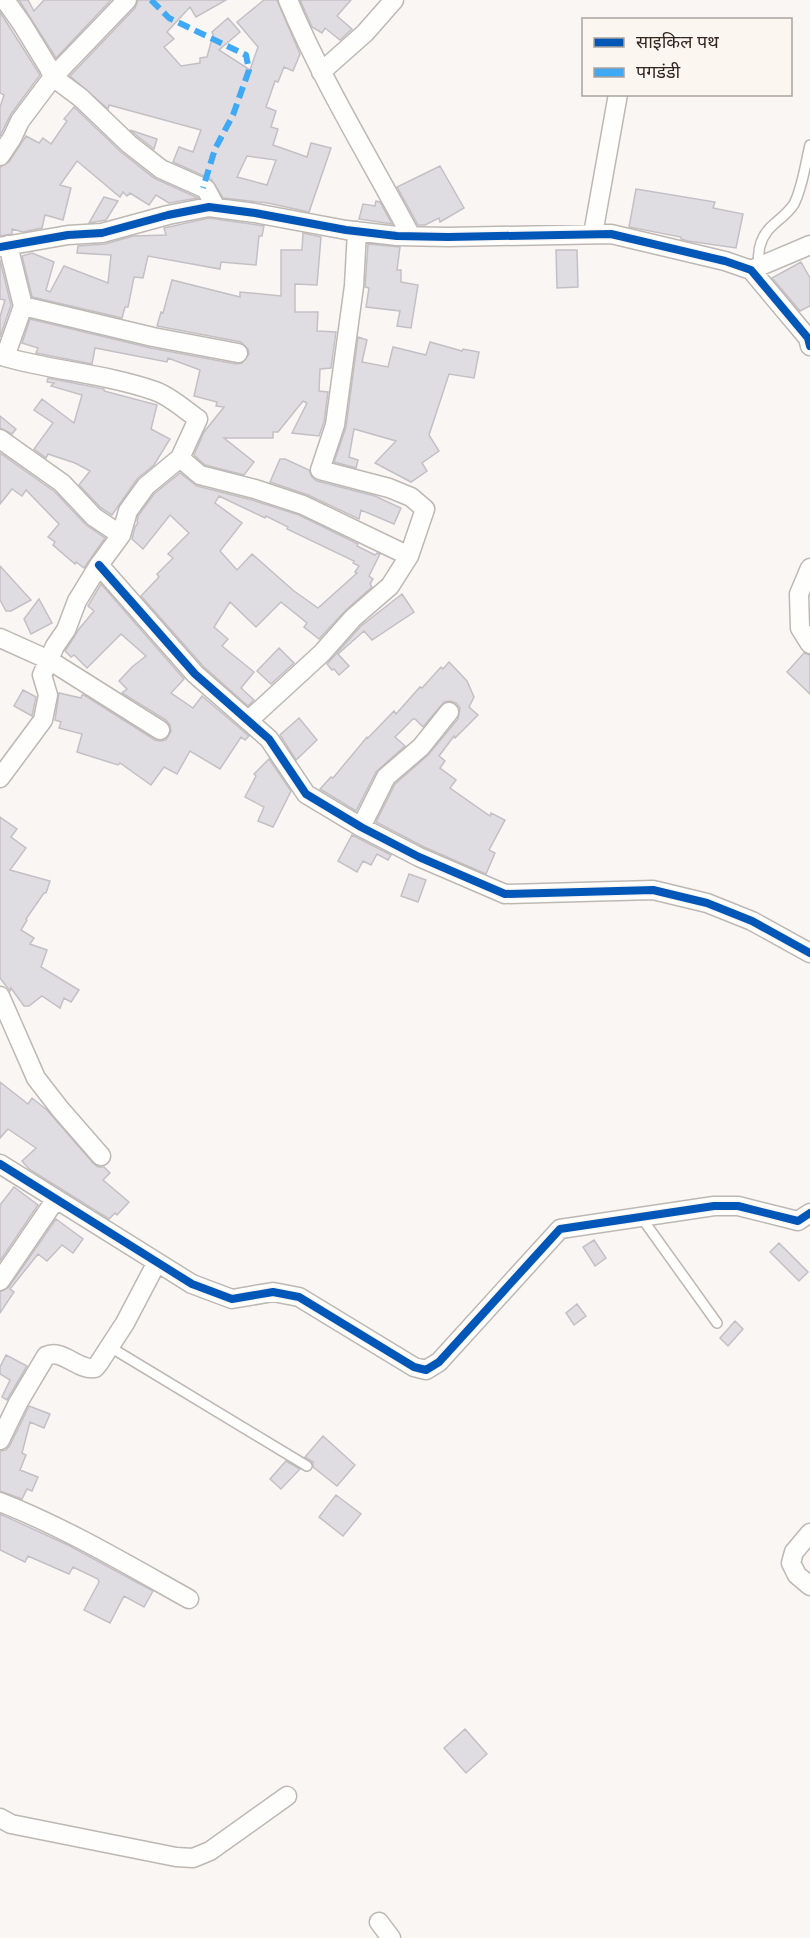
<svg xmlns="http://www.w3.org/2000/svg" width="810" height="1938" font-family="Raleway,'Noto Sans Devanagari',sans-serif">
	<style>
		.building { fill: #e0dde2; stroke: #c3c0c5; stroke-width: 1.5; fill-rule: evenodd }
		.lines { fill: none; stroke-linecap: round; stroke-linejoin: round }
		.service-casing { stroke: #beb8b3; stroke-width: 12 }
		.minor-casing { stroke: #beb8b3; stroke-width: 21 }
		.service { stroke: #fefefd; stroke-width: 9 }
		.minor { stroke: #fefefd; stroke-width: 18 }
		.quiet { stroke: #3fa9f5; stroke-width: 6; stroke-dasharray: 12 6; stroke-linecap: butt }
		.cycleway-casing { stroke: #fcf6f1; stroke-width: 11 }
		.cycleway { stroke: #0057b8; stroke-width: 8 }
	</style>
	<rect width="100%" height="100%" fill="#f9f6f4"/>
	<path class="building" d="M19,0H28L34,11L44,0H111L56,58Z
		M138,0H226L196,17L190,7L167,32L174,39L164,47L181,66L200,63V58L207,57L213,35L212,32L228,18L240,32L219,50L250,70L258,47L237,22L264,0H277L300,54L293,71L284,67L278,82L275,81L266,107L276,111L271,127L278,129L273,145L307,157L311,143L331,148L309,212L268,203L223,198L211,179L173,162L179,147L193,152L201,130L109,105L108,109L70,76L135,8ZM247,156L276,160L267,185L237,177Z
		M300,0H351L337,16L352,29L340,40L325,28L322,33L312,27Z
		M0,12L40,75L11,114L0,136V107L4,95L0,93Z
		M74,107L121,152L154,178L198,198L169,203L156,195L149,205L130,193L127,196L123,192L120,197L77,161L60,185L71,188L63,220L45,215L42,228L23,232L12,229V234L0,236V167L9,162L26,136L39,143L43,138L51,144L67,121L64,119Z
		M130,130L157,139L154,149L136,135Z
		M440,166L464,208L440,222L439,218L425,225H418L397,187Z
		M636,189L715,202L713,208L743,214L736,248L688,241L681,239V237L629,227Z
		M104,197L118,201L106,220L89,223Z
		M376,201L380,202L392,224L359,219L363,204L375,206Z
		M209,218L264,226L262,236H259L256,265L221,262L220,269L148,256L143,278L134,277L128,307H125L122,318L32,297L22,256L32,253L54,262L46,290L50,292L64,266L108,283L111,255L77,253L78,246L105,244L133,236L166,235L164,228Z
		M303,233L321,237L317,285L295,284V312H318L317,331L336,332L331,368L320,369L319,391L328,392L324,422L319,436L292,433L307,403L303,401L278,432H273V438H224L254,462L244,475L205,465L194,455L204,432L224,407L216,406L217,402L194,396L200,370L168,358L167,362L95,348L92,364L36,353L38,348L22,343L30,319L151,348L236,364L242,363L249,354L248,349L241,342L157,326L161,312L163,313L172,280L240,297V292L281,296V250H302Z
		M368,244L400,247L397,270H401V282L418,285L411,328L397,326L400,311L366,307L369,288L365,287Z
		M556,250H577L578,287L557,288Z
		M0,260L11,305L0,337V317L5,300L0,299Z
		M801,262L810,278V306L800,311L772,278Z
		M358,337L367,340L362,362L388,367L393,347L426,355L430,342L462,351L463,349L479,352L474,378L449,374L429,435L439,451L422,463L427,471L411,482L375,463L396,441L354,429L349,457L358,460L356,468L334,462L346,427Z
		M48,378L104,389V391L157,405L151,429L170,439L154,465L137,479L112,515L101,508L79,485L90,471L75,463L48,454L46,458L34,449L53,423L34,410L42,399L74,423L82,395L51,386L54,383L47,382Z
		M0,416L16,429L12,434L0,428Z
		M0,453L55,492L86,525L105,538L84,568L76,562L75,564L53,545L55,542L48,537L59,524L26,490L22,496L12,489L0,504Z
		M280,459H285L309,470L312,477L317,481L375,496L401,508L394,524L361,510L359,519L308,495L270,482Z
		M180,473L197,486L252,500L299,515L358,544L357,546L375,555L377,553L380,554L369,576L373,579L370,584L372,587L346,610L319,639L304,627L307,623L281,602L256,627L230,602L214,627L228,639L222,646L254,672L241,688L254,700L248,706L203,666L141,596L159,577L157,574L173,558L168,554L189,533L170,515L143,549L132,539L135,527L138,523L137,522L138,516L154,494ZM219,496L265,518L266,516L288,527L287,529L354,561L353,563L359,566L355,572L357,573L318,608L294,591L252,554L237,570L220,551L242,523L215,503Z
		M0,566L31,600L11,611H6L0,600Z
		M101,584L184,679L171,693L193,708L202,696L249,736L245,740L241,737L220,769L190,751L177,774L164,767L151,785L120,763L118,765L77,752L82,734L59,728L61,722L55,720L59,693L81,698L82,695H84L155,740L160,741L166,740L171,731L170,725L166,720L122,693L127,689L119,681L132,667L146,656L121,634L87,668L74,655L71,657L65,651L79,629L94,611L88,606Z
		M402,594L414,612L372,640L364,631L338,654L349,666L339,675L334,669L332,670L327,664L361,626Z
		M39,599L52,623L31,634L24,619Z
		M279,648L294,663L271,684L257,671Z
		M804,653L810,655V694L787,672Z
		M449,662L467,681L474,697L469,707L478,715L455,738L454,736L439,756L445,761L440,768L456,780L450,788L490,816L491,813L505,820L489,850L495,853L486,874L424,847L376,822L395,784L428,755L458,719L460,708L456,703L450,701L444,702L423,727L415,719H413L395,737L405,746L376,772L356,811L320,789L331,777L333,778L367,737L368,738L394,711L396,714L420,687L422,688L441,667L443,669Z
		M23,690L36,697L32,716L14,706Z
		M299,718L317,740L296,760L280,735Z
		M269,759L291,791L273,827L258,821L264,807L245,797L256,776L254,774Z
		M0,817L17,829L11,837L26,848L10,870L50,881L46,893H44L26,919L27,920L21,930L34,938L30,944L47,950L41,967L79,990L71,1002L64,998L60,1008L42,996L29,1006H24L11,988L10,991L0,978Z
		M352,835L391,855L388,860L377,854L371,865L363,861L357,872L338,861Z
		M409,874L426,880L418,902L401,896Z
		M0,1082L28,1104L32,1098L47,1110L93,1163L98,1167H104L110,1173L103,1180L129,1202L117,1215L115,1213L109,1219L29,1169L22,1161L36,1148L8,1129L0,1138Z
		M14,1187L38,1205L0,1261V1205Z
		M56,1219L83,1239L73,1253L62,1245L47,1261L38,1254L10,1289L14,1292L0,1313V1292L9,1287Z
		M594,1240L606,1258L595,1266L583,1247Z
		M779,1243L808,1272L799,1281L770,1252Z
		M577,1304L586,1316L574,1325L566,1313Z
		M735,1321L743,1329L728,1346L720,1338Z
		M6,1355L27,1366L7,1400L2,1397L10,1380L0,1374V1367Z
		M29,1406L50,1414L44,1428L30,1422L22,1453L26,1455L20,1470L38,1477L32,1491L27,1489L22,1499L0,1491V1451L6,1450L10,1445Z
		M323,1436L355,1465L337,1486L313,1467V1462L305,1457Z
		M286,1461L300,1469L281,1489L270,1479Z
		M336,1495L361,1514L343,1536L319,1517Z
		M0,1514L68,1545L153,1591L144,1607L124,1596L110,1623L84,1610L99,1582L98,1579L73,1567L69,1574L28,1556L25,1562L0,1550Z
		M465,1729L487,1754L466,1773L444,1748Z"/>
	<g class="lines">
		<defs>
			<path id="service" d="M759,266C757,250 761,235 774,224C781,218 789,212 794,204C803,186 805,165 810,145
				M641,1217L717,1323
				M110,1347L307,1466"/>
			<path id="minor" d="M5,0L22,24L49,68L53,77L81,98L129,144L161,169L206,189L216,208
				M288,0C323,83 369,157 411,236
				M321,72L365,33L394,0
				M0,156L12,138L20,121L53,77L127,0
				M593,234L618,94
				M0,247L68,235L102,233L168,215L209,207L255,213L346,230L397,236L448,237L611,234L725,261L751,270L808,338L810,346
				M751,270L810,245
				M23,306L153,337L238,353
				M0,439L62,483L94,517L121,535
				M180,458L200,475L255,489L303,505L409,556
				M99,565L195,674L269,739L306,794L361,827L419,857L505,894L653,890L707,903L752,921L810,953
				M810,568L799,594L800,628L810,644
				M0,638L49,660L160,730
				M249,720L322,653L353,618L390,586L409,556L425,509L411,497L389,488L320,470L335,425L354,286L357,231
				M0,778L43,720L48,695L42,675L55,646L66,630L77,601L99,565L121,535L128,511L146,486L180,458L198,419C185,410 170,396 155,391C107,374 54,371 5,357L23,306L8,245
				M361,827L386,777L421,747L449,712
				M0,996L36,1078L60,1109L101,1156
				M0,1164L192,1284L232,1299L273,1292L299,1297L414,1367L426,1370L439,1362L560,1229L714,1206H738L798,1221L810,1213
				M0,1281L56,1199
				M0,1440L18,1403L46,1356C62,1348 78,1371 95,1368L99,1363L125,1323L157,1262
				M0,1502C66,1528 128,1565 189,1599
				M810,1533L794,1552L791,1563L797,1575L810,1586
				M0,1818L11,1824L176,1857L193,1858L210,1851L287,1796
				M379,1922L391,1938"/>
		</defs>
		<use href="#service" class="service-casing"/>
		<use href="#minor" class="minor-casing"/>
		<use href="#service" class="service"/>
		<use href="#minor" class="minor"/>
		<path class="quiet" d="M151,0L169,18L246,55L249,70L233,115L215,149L203,188"/>
		<defs>
			<path id="cycleway" d="M0,247L68,235L102,233L168,215L209,207L255,213L346,230L397,236L448,237L611,234L725,261L751,270L808,338L810,346
				M99,565L195,674L269,739L306,794L361,827L419,857L505,894L653,890L707,903L752,921L810,953
				M0,1164L192,1284L232,1299L273,1292L299,1297L414,1367L426,1370L439,1362L560,1229L714,1206H738L798,1221L810,1213"/>
		</defs>
		<use href="#cycleway" class="cycleway-casing"/>
		<use href="#cycleway" class="cycleway"/>
	</g>
	<rect x="582" y="18" width="210" height="78" fill="#fcf6f1" stroke="#aba39d" stroke-width="1.5"/>
	<rect x="594" y="38" width="30" height="9" fill="#0057b8" stroke="#aba39d" stroke-width="1.5"/>
	<text x="636" y="48" font-size="18" fill="#32271f">साइकिल पथ</text>
	<rect x="594" y="68" width="30" height="9" fill="#3fa9f5" stroke="#aba39d" stroke-width="1.5"/>
	<text x="636" y="78" font-size="18" fill="#32271f">पगडंडी</text>
</svg>
